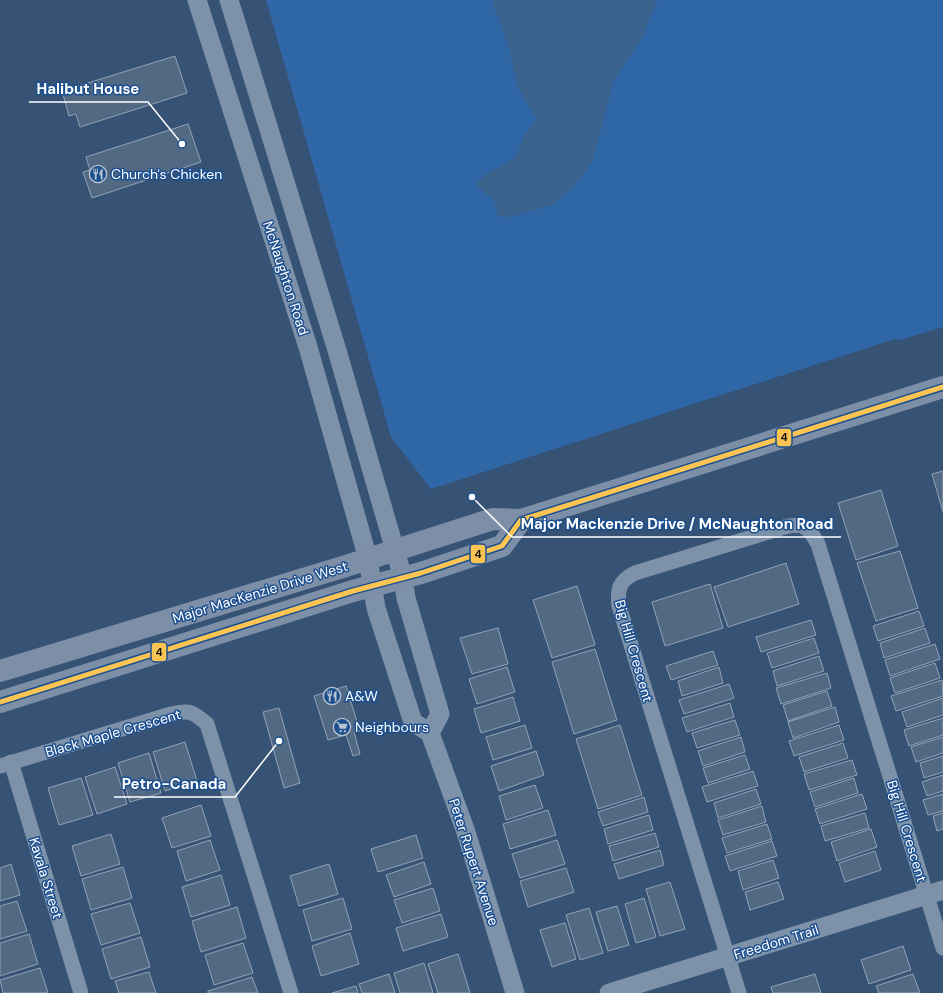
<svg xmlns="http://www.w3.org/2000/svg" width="943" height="993" font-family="'DM Sans',sans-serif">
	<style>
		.green { fill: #2f66a5 }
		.water { fill: #3b618d }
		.building { fill: #526984; stroke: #92a2b6 }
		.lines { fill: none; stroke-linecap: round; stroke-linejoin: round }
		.minor { stroke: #7d92a8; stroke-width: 15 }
		.tertiary { stroke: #7d92a8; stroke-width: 19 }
		.primary { stroke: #7d8ea7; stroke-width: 22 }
		.bus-1-casing { stroke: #1b4f8f; stroke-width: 8 }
		.bus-1 { stroke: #fcc553; stroke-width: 5 }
		.labels { text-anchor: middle; stroke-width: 3; stroke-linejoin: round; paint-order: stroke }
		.poi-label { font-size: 14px; fill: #fff; stroke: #1b4f8f; text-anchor: start }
		.street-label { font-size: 14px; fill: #fff; stroke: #1b4f8f }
		.leader { fill: none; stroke: #fff; stroke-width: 1.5 }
		.callout-dot { fill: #fff; stroke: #1b4f8f; stroke-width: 1.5 }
		.callout-label { font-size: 15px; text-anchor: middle; font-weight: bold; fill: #fff; stroke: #1b4f8f; stroke-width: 3; stroke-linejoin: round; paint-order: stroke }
		.line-badge { stroke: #1b4f8f; stroke-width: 1.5 }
		.pale-badge-label { font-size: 11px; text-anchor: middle; font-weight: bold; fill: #111 }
	</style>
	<rect width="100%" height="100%" fill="#365274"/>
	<path class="green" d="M266,0H943V327L900,340L895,339L431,489L391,437Z"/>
	<path class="water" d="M492,0H657L643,36L614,80L593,160L584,174L570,190L552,205L510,217L498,216L494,200L479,188L477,183L485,175L516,157L523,138L536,119L517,85L509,48Z"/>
	<path class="building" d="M175,56L187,93L80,127L76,114L69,116L62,91Z
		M188,124L201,162L92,198L83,172L90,170L86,157Z
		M943,471V512L932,474Z
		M881,490L898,546L856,560L838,503Z
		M900,551L918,608L876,621L857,563Z
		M786,563L799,604L728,627L714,587Z
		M710,584L723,628L665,646L652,602Z
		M577,586L595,645L552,658L533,600Z
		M919,611L924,626L878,641L873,626Z
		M811,620L816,635L761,652L756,637Z
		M498,628L508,664L472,674L460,638Z
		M925,628L930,643L884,658L880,643Z
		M814,638L819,653L772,668L767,653Z
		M935,644L940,659L890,676L885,660Z
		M595,649L617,720L574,734L552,662Z
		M713,651L718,665L671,680L666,666Z
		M819,656L824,671L777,686L773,671Z
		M935,663L940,678L895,693L890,678Z
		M507,667L515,692L477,704L469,679Z
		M719,667L723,683L682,696L678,681Z
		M827,673L831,688L781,704L776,688Z
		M942,680L943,696L896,711L891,696Z
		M729,684L734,698L684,714L679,700Z
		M346,686L360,731L354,732L360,754L353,756L346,735L328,740L314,696Z
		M827,691L832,706L788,721L783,705Z
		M513,697L520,721L481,733L474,709Z
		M943,698V715L907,727L902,712Z
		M730,703L734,717L687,732L682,718Z
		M835,707L839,722L793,738L788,722Z
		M279,708L300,783L284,788L263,712Z
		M943,718V735L909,746L904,730Z
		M735,720L740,735L697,748L692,733Z
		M525,725L532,748L493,760L486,737Z
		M620,725L642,795L598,809L576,739Z
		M839,725L844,740L794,756L789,741Z
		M741,737L745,752L703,766L698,751Z
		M943,737V753L916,762L911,747Z
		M185,742L197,781L165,791L153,752Z
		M843,743L848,758L804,772L799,757Z
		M536,751L544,775L499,791L491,766Z
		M149,753L161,793L130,802L118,763Z
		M745,755L750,769L708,783L703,768Z
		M943,756V772L924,778L920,763Z
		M852,760L857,775L809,790L804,774Z
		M115,767L127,804L97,814L85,777Z
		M753,771L758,786L707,802L702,787Z
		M943,775V791L927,796L922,782Z
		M81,778L93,815L59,825L48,788Z
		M854,778L858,793L815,807L810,792Z
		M535,785L543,808L506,820L499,796Z
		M756,789L761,804L718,818L714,803Z
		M862,794L867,809L820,824L815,809Z
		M943,794V811L928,815L923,800Z
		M644,797L648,812L603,826L598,812Z
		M201,805L211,836L172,848L162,818Z
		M762,806L766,822L723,835L718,820Z
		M548,810L556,835L510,849L503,824Z
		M865,813L869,828L825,841L821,826Z
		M943,813V829L937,831L933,816Z
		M649,815L653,830L608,844L604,829Z
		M767,824L772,839L727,853L722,838Z
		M871,829L877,847L837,861L831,842Z
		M655,833L659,847L613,861L609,846Z
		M111,834L120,864L81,876L72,846Z
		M416,835L423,858L378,872L371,849Z
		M210,840L220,870L186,881L177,851Z
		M557,840L565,864L520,878L512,854Z
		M772,841L777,856L730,871L725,856Z
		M660,850L664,865L619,879L614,864Z
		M875,851L881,870L845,882L839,863Z
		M773,860L779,878L743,890L738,871Z
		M424,862L431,884L394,897L386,875Z
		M11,864L20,895L0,901V868Z
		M329,864L338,894L299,906L290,876Z
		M123,867L132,898L91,910L82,879Z
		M566,868L574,892L528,907L520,881Z
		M221,875L230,905L191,917L182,887Z
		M670,882L685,929L660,936L646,889Z
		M778,882L784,899L750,910L745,892Z
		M433,888L440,911L402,923L394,900Z
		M343,898L352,929L312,941L303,910Z
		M644,898L656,937L636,943L625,904Z
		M17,901L27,931L0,939V906Z
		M130,903L140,933L101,945L91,914Z
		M617,906L629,945L608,951L596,912Z
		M237,907L246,938L201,952L192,921Z
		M589,908L603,953L580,960L566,915Z
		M441,914L448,937L403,951L396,928Z
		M565,923L576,959L552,967L540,930Z
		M350,933L359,964L321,976L312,946Z
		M29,934L38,964L0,976V943Z
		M141,937L150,967L111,979L102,949Z
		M243,943L253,973L214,985L205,955Z
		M903,946L911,970L869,984L861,960Z
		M458,954L470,993H438L428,964Z
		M424,963L433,993H400L394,973Z
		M40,968L48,993H3L0,980Z
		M149,972L156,993H119L115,981Z
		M389,974L395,993H362L359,984Z
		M815,974L821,993H773L771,987Z
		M913,974L920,993H879L876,986Z
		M252,977L258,993H208V991Z
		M356,986L358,993H332Z"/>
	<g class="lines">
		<path class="minor" d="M11,762L81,993
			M0,766L171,714C190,710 192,711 207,724L291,993
			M739,993L619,606C617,589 619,581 635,573L788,526L801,525L810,531L818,544L943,948"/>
		<path class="tertiary" d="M197,0L308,347L368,559L376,608L413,722L430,733L466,832L515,993
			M229,0L336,347L403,578L406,598L440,714L430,733
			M609,993L943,890"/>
		<path class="primary" d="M0,671L346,566L493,519L521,520L943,387
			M0,702L353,591L421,573L502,546L521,520"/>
		<defs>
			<path id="bus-1" d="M0,702L353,591L421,573L502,546L521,520L943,387"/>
		</defs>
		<use href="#bus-1" class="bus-1-casing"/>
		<use href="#bus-1" class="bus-1"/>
	</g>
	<defs>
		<symbol id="restaurant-ring" viewBox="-11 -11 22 22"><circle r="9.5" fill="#1b4f8f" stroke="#b9c2ce" stroke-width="1.5"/><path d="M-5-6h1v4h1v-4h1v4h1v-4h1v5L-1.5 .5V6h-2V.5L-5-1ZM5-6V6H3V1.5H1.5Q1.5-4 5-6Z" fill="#b9c2ce"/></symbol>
		<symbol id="supermarket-ring" viewBox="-11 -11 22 22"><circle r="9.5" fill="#1b4f8f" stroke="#b9c2ce" stroke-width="1.5"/><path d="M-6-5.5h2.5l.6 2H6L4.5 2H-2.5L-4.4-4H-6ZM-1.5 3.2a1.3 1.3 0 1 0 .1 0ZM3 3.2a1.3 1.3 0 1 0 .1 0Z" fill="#b9c2ce"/></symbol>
	</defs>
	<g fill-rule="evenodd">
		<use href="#restaurant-ring" x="88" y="164" width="20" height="20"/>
		<use href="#restaurant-ring" x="322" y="686" width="20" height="20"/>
		<use href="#supermarket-ring" x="332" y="717" width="20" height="20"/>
	</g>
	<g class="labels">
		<g class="poi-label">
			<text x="111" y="179">Church's Chicken</text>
			<text x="345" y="701">A&amp;W</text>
			<text x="355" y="732">Neighbours</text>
		</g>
		<g class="street-label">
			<text transform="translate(286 278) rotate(72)" y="5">McNaughton Road</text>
			<text transform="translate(260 592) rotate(-17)" y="5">Major MacKenzie Drive West</text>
			<text transform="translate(634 651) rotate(74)" y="5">Big Hill Crescent</text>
			<text transform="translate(113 733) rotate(-16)" y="5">Black Maple Crescent</text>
			<text transform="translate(907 831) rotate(73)" y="5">Big Hill Crescent</text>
			<text transform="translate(474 862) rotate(72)" y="5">Peter Rupert Avenue</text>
			<text transform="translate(46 878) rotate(73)" y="5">Kavala Street</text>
			<text transform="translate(776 942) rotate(-17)" y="5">Freedom Trail</text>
		</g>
	</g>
	<path class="leader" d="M182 144L148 102H29M472 497L512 537H841M279 741L235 797H114"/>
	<g class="callout-dot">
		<circle cx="182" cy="144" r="4"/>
		<circle cx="472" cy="497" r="4"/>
		<circle cx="279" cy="741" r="4"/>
	</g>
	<g class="callout-label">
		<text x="88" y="94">Halibut House</text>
		<text x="677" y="529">Major Mackenzie Drive / McNaughton Road</text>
		<text x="174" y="789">Petro-Canada</text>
	</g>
	<g class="line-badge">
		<rect x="776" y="428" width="16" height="19" rx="4" fill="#fcc553"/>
		<rect x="470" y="544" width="16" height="20" rx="4" fill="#fcc553"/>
		<rect x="151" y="642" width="16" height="20" rx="4" fill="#fcc553"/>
	</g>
	<g class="pale-badge-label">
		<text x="784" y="441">4</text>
		<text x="478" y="558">4</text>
		<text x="159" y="656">4</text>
	</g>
</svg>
